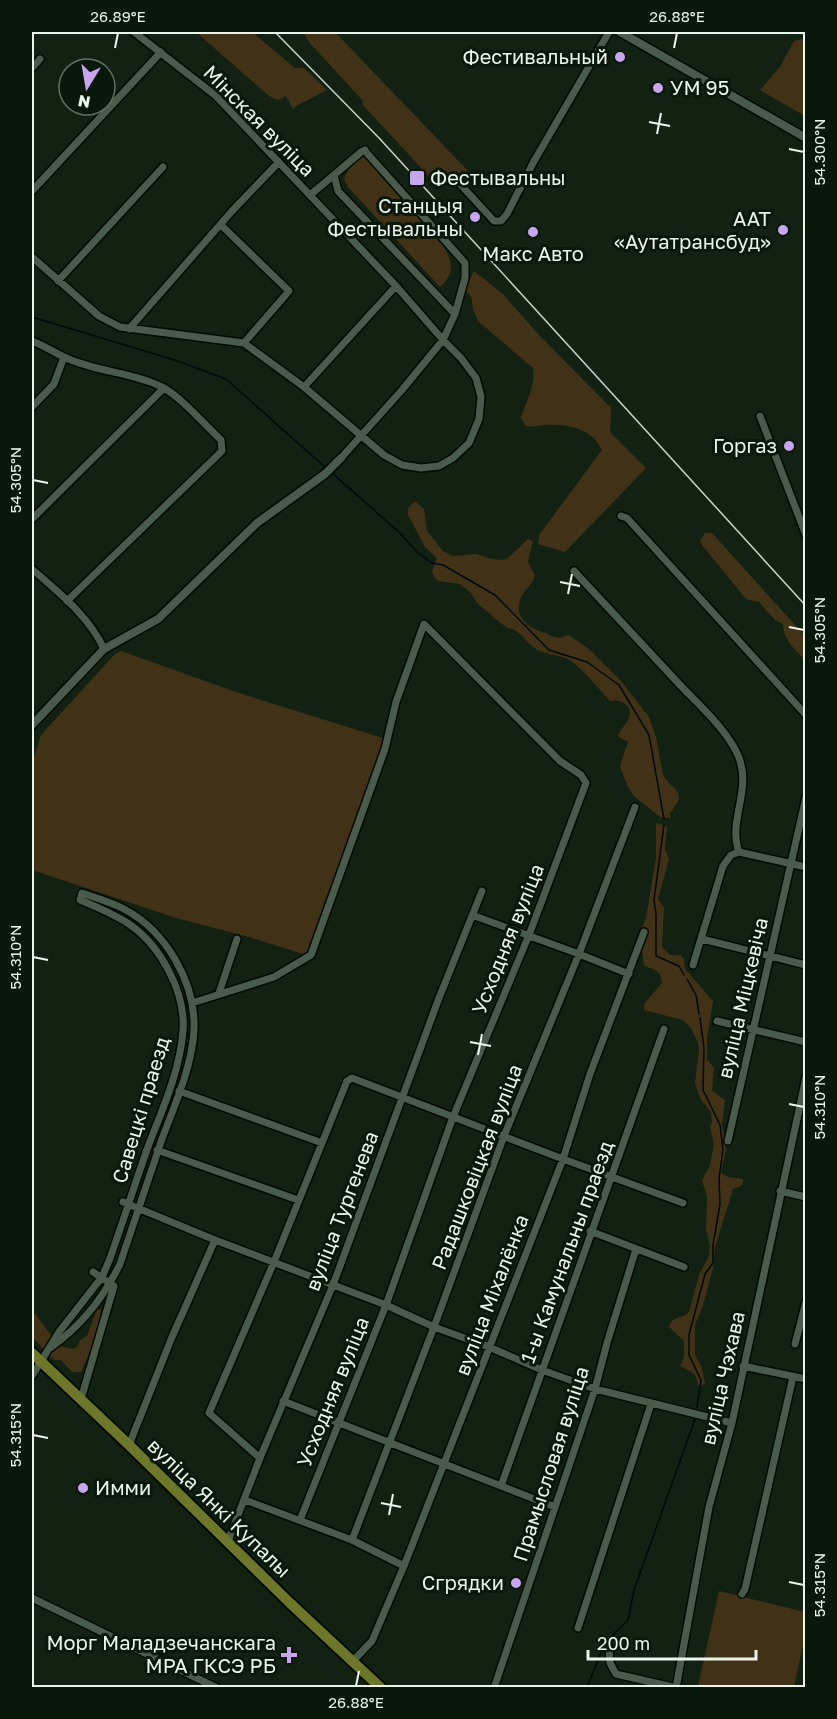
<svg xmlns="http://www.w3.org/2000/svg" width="837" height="1719" font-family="'Golos Text',sans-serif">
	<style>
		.green { fill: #413217 }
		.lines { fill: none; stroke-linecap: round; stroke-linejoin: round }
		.stream { stroke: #00090d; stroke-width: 1.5 }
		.minor-casing { stroke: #020a02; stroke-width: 10 }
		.tertiary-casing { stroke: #020a02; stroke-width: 11 }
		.primary-casing { stroke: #020a02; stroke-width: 14 }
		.minor { stroke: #4b5b4b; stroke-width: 7 }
		.tertiary { stroke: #4b5b4b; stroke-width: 8 }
		.primary { stroke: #6d772a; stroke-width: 10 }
		.rail { stroke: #cbd5ca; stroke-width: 1.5 }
		.ticks { fill: none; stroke: #ecf5eb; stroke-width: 2 }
		.poi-dot { fill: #c8a6ef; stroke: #0a180b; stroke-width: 2 }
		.labels { text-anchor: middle; stroke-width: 6; stroke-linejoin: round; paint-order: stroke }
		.poi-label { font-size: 20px; fill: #ecf5eb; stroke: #0a180b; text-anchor: end }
		.street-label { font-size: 20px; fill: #ecf5eb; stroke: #0a180b }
		.neatline { fill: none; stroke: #ecf5eb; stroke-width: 2 }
		.ticks-label { font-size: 15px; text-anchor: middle; fill: #ecf5eb }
	</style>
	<rect width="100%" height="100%" fill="#132113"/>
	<path class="green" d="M196,32H252L295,68H304L327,90L296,106L293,109L286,96L278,100L269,96Z
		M303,32H335L469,172L462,180L455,177L436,184L362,104L363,101L309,42Z
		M805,38H806L805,116L760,90L780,67L794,41Z
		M364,156L369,157L443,245C453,262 455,274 440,287L348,187L344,179C347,169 356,161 364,156Z
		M474,271L503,294L537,333L611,408L610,432L646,468L565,552L538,544L539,535L602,450C590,427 567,424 544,425C536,426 533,428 525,425L521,418C526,401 536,385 533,368L478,321L473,309L471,296L465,290Z
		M416,502L424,509L427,531L443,551L453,556L476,554L492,559L502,560L508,558L528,539L533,541L528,562L535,576C532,586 520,592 519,605C516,620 533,630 546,633C550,635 554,638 559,638C560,638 568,635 569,635L590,650L621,681L649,717L656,737L663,774C671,792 690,789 670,813L671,818L660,817L634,796L628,787L620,766L628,742L618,736C620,729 625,726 628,720C635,707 622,698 610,701C598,688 585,672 571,661C562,654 546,656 536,649C526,643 519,628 507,628L477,603L471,593L460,584L438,581L434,577L432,571L437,558L425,547L408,515C407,508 409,505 416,502Z
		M705,533H712L805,636V660C795,649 783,640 783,624L775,620L759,602L746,599L702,545L700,541Z
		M121,651L236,692L386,739L310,949L303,954L249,937L176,918L32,870V763L41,735L114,655Z
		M656,823L667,826L665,849L669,859L658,899L664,908L662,947L670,955H680L684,959L685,969L713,1001L707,1039V1060L714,1067L712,1091L725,1100L722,1124L726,1149L721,1173L728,1177L743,1179V1185L733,1189L715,1247L713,1268L703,1305L695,1325V1355L702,1368L705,1384L698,1386C697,1372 691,1372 680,1366L684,1357V1341L669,1327C672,1315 682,1320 689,1312L699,1275L709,1256L710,1245L706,1230L707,1196L702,1181L710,1165L714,1144L710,1127L712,1122L711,1112L700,1098L695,1083L699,1049L698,1043L691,1028L683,1020L644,1010V1004L662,983C662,971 654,969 644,966L640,933L646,918L656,858Z
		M97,1309L101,1310C99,1332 90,1352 81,1372H72L61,1360H54L32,1337V1310L59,1346L73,1349L78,1346L80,1340L87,1336Z
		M719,1591L805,1612V1636L794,1687H698Z"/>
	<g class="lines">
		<path class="stream" d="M32,317L178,361L226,379L326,468
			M332,473L400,533L418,553L432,563L443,565L495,595L549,650L587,662L619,685L649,735L664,819
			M664,825L654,900L656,914V956L679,966L684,975
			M687,979L696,995L699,1014
			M697,1407L701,1380L689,1355V1335L705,1274L713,1263V1245L720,1204L719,1178L723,1150L720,1125L703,1090L704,1048L700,1018
			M587,1688L605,1642L628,1620L634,1590L695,1419"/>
		<defs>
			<path id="minor" d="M32,68L40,59
				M460,184L494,221H501L507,214L533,163L609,32
				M32,191L161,52
				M310,195L334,175
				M222,226L289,291L244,343
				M32,257L99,316L120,327L244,343L304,387L384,455L402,465L421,468L439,466L453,458L469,443L479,419L481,397L476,378L461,358L443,340L396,286L216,96L134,32
				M58,281L163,167
				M129,329L232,211L279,162
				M32,341C45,346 53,352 64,357C95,372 132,372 162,387C180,396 205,425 221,440L222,451L67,601
				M304,387L396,286
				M32,407L54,384L64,357
				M760,416L806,535
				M341,458L402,390L443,340L455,314L465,278V263L366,152L365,150L361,152L334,175L338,191L455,314
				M621,516L627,518L806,715
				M32,519L164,388
				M32,569C58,592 89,616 104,649
				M574,571C610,610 646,648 681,686C700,706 725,728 737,753C754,789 727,819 739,852
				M739,852L806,867
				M472,915L579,954L629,974
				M702,939L806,965
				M693,965L723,866L731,855L739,852
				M219,993L237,939
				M192,1003L274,977L311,955L385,749L396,702L424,624L560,761L581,775L586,783L529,935L453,1117L386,1305L300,1520
				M717,1021L806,1042
				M179,1091L322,1143
				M728,1141L806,797
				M157,1150L298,1200
				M780,1191L806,1197
				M123,1202L215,1240L386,1305L434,1327L489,1347L542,1370L595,1389L732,1423
				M590,1231L684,1267
				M795,1344L806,1302
				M743,1366L806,1379
				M32,1376L59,1332L102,1277L109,1261C123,1222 135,1183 149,1144C163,1108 180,1070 183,1031C186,992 160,945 129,924C114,914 97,907 80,900L82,893C96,898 111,902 124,909C166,931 196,983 194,1030C192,1067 175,1104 162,1139C148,1180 134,1222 120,1264C104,1297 80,1327 50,1348
				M81,1399L114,1286L93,1272
				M283,1401L555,1507
				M129,1445L172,1337L215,1240
				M260,1458L209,1413L274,1262L347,1081L352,1078L563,1159L683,1203
				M501,1486L664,1029
				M245,1500L352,1540L404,1566
				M352,1540L434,1327L504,1136L579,954L635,807
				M228,1541L260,1458L333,1285L439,998L482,891
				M742,1594L745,1589L793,1377
				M32,1598L217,1688
				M578,1628L651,1404
				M609,1647L610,1663L616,1674L677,1688
				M352,1662L372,1641L404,1566L563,1159L590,1074L644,932
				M494,1688L595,1389L607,1343L636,1249
				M676,1688L709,1507L732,1423L806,1077"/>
			<path id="tertiary" d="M620,32L806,138
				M32,725L104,649L158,619L257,523L325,474L341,458
				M805,1688L806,1687"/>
			<path id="primary" d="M32,1353L129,1445L290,1603L381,1688"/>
		</defs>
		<use href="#minor" class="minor-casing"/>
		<use href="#tertiary" class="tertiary-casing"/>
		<use href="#primary" class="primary-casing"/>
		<use href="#minor" class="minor"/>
		<use href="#tertiary" class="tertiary"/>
		<use href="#primary" class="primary"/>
		<path class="rail" d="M275,32L380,139L806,606"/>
	</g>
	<path class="ticks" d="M115,48L118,33M674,48L677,33M649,122L670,126M657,134L661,113M789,149L804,152M33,480L48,483M560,582L580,586M568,594L572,574M789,627L804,630M33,957L48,960M470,1042L491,1046M478,1055L482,1034M789,1104L804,1107M33,1435L48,1438M381,1503L401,1507M389,1515L393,1494M789,1582L804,1585M356,1686L359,1671"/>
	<g class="poi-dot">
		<circle cx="620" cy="57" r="6"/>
		<circle cx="658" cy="88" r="6"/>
		<rect x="409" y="170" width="16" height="16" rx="3"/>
		<circle cx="475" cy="217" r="6"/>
		<circle cx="783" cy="230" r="6"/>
		<circle cx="533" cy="232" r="6"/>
		<circle cx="789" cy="446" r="6"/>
		<circle cx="83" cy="1488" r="6"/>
		<circle cx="516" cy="1583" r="6"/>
		<path d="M286 1646h6v6h6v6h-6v6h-6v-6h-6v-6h6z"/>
	</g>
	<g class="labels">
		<g class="poi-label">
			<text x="608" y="64">Фестивальный</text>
			<text x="670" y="95" text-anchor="start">УМ 95</text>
			<text x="430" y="185" text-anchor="start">Фестывальны</text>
			<text x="463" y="213">Станцыя<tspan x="463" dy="23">Фестывальны</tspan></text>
			<text x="771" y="226">ААТ<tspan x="771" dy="23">«Аутатрансбуд»</tspan></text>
			<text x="533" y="261" text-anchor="middle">Макс Авто</text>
			<text x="777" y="453">Горгаз</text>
			<text x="95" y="1495" text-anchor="start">Имми</text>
			<text x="504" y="1590">Сгрядки</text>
			<text x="276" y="1650">Морг Маладзечанскага<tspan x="276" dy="23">МРА ГКСЭ РБ</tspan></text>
		</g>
		<g class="street-label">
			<text transform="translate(259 121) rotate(45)" y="7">Мінская вуліца</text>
			<text transform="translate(508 939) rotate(-68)" y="7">Усходняя вуліца</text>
			<text transform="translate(743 998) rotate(-77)" y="7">вуліца Міцкевіча</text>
			<text transform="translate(141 1110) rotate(-73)" y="7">Савецкі праезд</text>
			<text transform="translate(477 1167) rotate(-69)" y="7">Радашковіцкая вуліца</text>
			<text transform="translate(342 1211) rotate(-69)" y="7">вуліца Тургенева</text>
			<text transform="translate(567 1252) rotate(-70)" y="7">1-ы Камунальны праезд</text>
			<text transform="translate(492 1295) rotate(-69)" y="7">вуліца Міхалёнка</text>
			<text transform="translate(723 1378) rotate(-77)" y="7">вуліца Чэхава</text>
			<text transform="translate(333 1392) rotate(-68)" y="7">Усходняя вуліца</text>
			<text transform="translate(551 1464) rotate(-72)" y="7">Прамысловая вуліца</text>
			<text transform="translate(219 1508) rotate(44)" y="7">вуліца Янкі Купалы</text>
		</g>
	</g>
	<rect width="837" height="1719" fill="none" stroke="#0a180b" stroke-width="66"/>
	<g transform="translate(87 87) rotate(191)"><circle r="28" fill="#0a180b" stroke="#647065" stroke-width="1.5"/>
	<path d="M0-4.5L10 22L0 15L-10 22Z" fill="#c8a6ef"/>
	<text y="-9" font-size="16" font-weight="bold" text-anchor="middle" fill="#ecf5eb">N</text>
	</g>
	<path d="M588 1650v9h168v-9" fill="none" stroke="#ecf5eb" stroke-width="3"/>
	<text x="597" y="1650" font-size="18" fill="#ecf5eb" stroke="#0a180b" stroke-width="4.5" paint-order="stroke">200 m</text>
	<rect x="33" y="33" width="771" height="1653" class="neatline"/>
	<g class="ticks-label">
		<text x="118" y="22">26.89°E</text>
		<text x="677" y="22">26.88°E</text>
		<text transform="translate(820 152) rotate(-90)" y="5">54.300°N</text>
		<text transform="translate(16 480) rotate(-90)" y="5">54.305°N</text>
		<text transform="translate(820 630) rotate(-90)" y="5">54.305°N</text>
		<text transform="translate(16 957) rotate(-90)" y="5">54.310°N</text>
		<text transform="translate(820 1107) rotate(-90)" y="5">54.310°N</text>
		<text transform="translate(16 1435) rotate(-90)" y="5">54.315°N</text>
		<text transform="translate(820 1585) rotate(-90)" y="5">54.315°N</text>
		<text x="356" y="1708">26.88°E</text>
	</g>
</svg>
